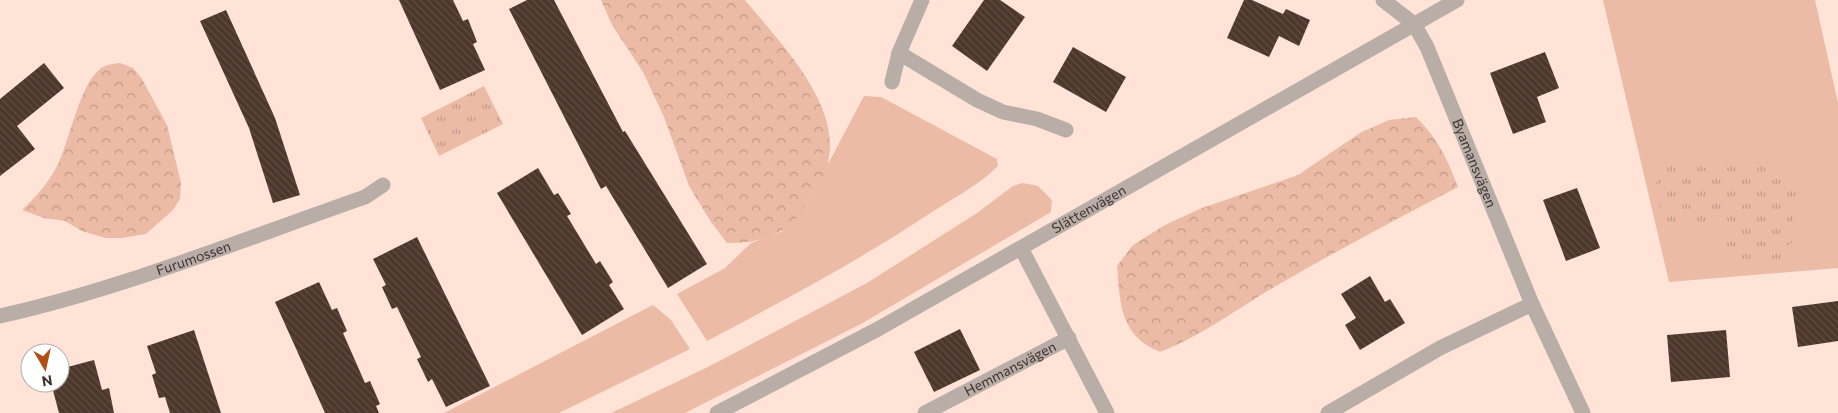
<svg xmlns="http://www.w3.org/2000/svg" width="1838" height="413" font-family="Commissioner,sans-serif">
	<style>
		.green { fill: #ebbba6 }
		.forest { fill: url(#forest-crowns) }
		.park { fill: url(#park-tufts) }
		.building { fill: url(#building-back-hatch) }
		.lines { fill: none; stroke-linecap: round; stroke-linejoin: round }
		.minor { stroke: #b8ada7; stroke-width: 15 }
		.labels { text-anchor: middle; stroke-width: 5; stroke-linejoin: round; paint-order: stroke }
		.street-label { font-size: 14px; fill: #3e332f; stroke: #fff }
	</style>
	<defs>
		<pattern id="forest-crowns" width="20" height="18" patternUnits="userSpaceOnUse" patternTransform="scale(1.25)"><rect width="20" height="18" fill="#ebbba6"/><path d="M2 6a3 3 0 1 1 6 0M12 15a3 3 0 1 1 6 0" fill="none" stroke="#c09988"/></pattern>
		<pattern id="park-tufts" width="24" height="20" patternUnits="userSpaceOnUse" patternTransform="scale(1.25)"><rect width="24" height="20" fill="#ebbba6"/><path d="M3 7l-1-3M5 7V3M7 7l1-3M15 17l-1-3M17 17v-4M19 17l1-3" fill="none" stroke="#c09988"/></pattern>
		<pattern id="building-back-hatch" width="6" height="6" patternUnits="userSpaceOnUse" patternTransform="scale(1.25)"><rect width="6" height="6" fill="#4d372d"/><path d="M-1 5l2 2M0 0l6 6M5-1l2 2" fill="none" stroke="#5f4c43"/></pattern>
	</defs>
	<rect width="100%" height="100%" fill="#ffe3d7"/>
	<path class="green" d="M1603,0H1815L1838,103V268L1669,282Z
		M864,96L881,97L997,159L998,166C979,185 952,199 929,214C858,261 783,301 707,341L677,294L725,268L751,243L781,232L811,196Z
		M1023,183L1038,186L1052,200L1051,212L861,324L685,413H611L706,368L867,283L977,213L1013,186Z
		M653,305L671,320L690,349L559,413H444Z"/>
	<path class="forest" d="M601,0H745C780,43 847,109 826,169C822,180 813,192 807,202C788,235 763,243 727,243L711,222L689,186L664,117L643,72L612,25Z
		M120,63L133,68L142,79L167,125L181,183L180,199L173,210L146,234L122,238H105L82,231L65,221L44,218L22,210C38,195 50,181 59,162C70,139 82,75 105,66C109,64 115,64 120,63Z
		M1416,117C1438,139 1447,158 1458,187C1397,219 1336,251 1276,286C1238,308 1202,336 1160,352C1120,336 1120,303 1117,266L1133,245L1165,225L1202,208L1298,175L1360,133L1389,120Z"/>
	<path class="park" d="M484,86L503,124L439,156L421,118Z
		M1664,163H1756L1801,176L1792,219L1803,229L1801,237L1784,248V260L1726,262L1723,226L1664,228L1655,186Z"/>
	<path class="building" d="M399,0H453L463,21L468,19L477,42L473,44L485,70L440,90Z
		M527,0H554L623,132L625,131L707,264L668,288L606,186L601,189L509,9Z
		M984,0H1000L1025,17L987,71L952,46Z
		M1244,0H1252L1283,14L1286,9L1310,20L1299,46L1279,36L1269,57L1227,38Z
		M226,10L275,118L300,195L273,203L249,128L200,21Z
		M1073,47L1126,77L1106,112L1053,82Z
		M1545,52L1559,88L1537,97L1546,122L1513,134L1490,73Z
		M44,63L64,88L17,126L35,149L0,176V99Z
		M538,168L554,195L558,193L571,214L567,216L596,264L600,261L613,282L609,285L624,309L582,335L497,193Z
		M1577,188L1600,248L1566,261L1543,200Z
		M417,237L490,386L446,407L432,379L428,382L417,359L421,357L397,307L392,309L382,287L386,285L373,259Z
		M1370,276L1385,302L1390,299L1405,323L1360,350L1345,325L1356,318L1341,294Z
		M319,282L332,310L337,308L347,331L343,333L365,383L370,381L380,404L376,406L379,413H325L275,302Z
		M1838,301V341L1798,347L1792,307Z
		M960,329L980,370L934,392L914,352Z
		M194,330L221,413H170L165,397L159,398L152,375L156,373L147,346Z
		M1726,330L1730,377L1671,382L1667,335Z
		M94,360L102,390L109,388L114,413H59L51,383H60V369Z"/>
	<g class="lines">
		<g class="minor">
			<path id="s1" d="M1383,0L1414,24L1427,47L1532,304L1583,413"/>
			<path d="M899,53L977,100L1003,112L1037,119L1066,130"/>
			<path d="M892,82L899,53L922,0"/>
			<path d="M1021,248L1107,413"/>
			<path id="s2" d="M0,316C125,288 244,239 365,197L383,185"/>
			<path id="s3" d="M717,413L878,329L1457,0"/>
			<path id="s4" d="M925,413L1069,338"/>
			<path d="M1328,413L1440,348L1532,304"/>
		</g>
	</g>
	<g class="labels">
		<g class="street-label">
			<text dy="5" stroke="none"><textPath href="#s1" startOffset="191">Byamansvägen</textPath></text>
			<text dy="5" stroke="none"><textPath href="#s3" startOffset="424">Slättenvägen</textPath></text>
			<text dy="5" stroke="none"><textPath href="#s2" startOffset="202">Furumossen</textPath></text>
			<text dy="5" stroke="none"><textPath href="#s4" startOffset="96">Hemmansvägen</textPath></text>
		</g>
	</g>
	<g transform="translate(45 368) rotate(171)"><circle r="24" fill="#ffffff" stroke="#b2adac"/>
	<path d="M0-4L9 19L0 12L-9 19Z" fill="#b14e13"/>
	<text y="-8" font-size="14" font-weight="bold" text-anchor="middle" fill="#3e332f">N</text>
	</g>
</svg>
